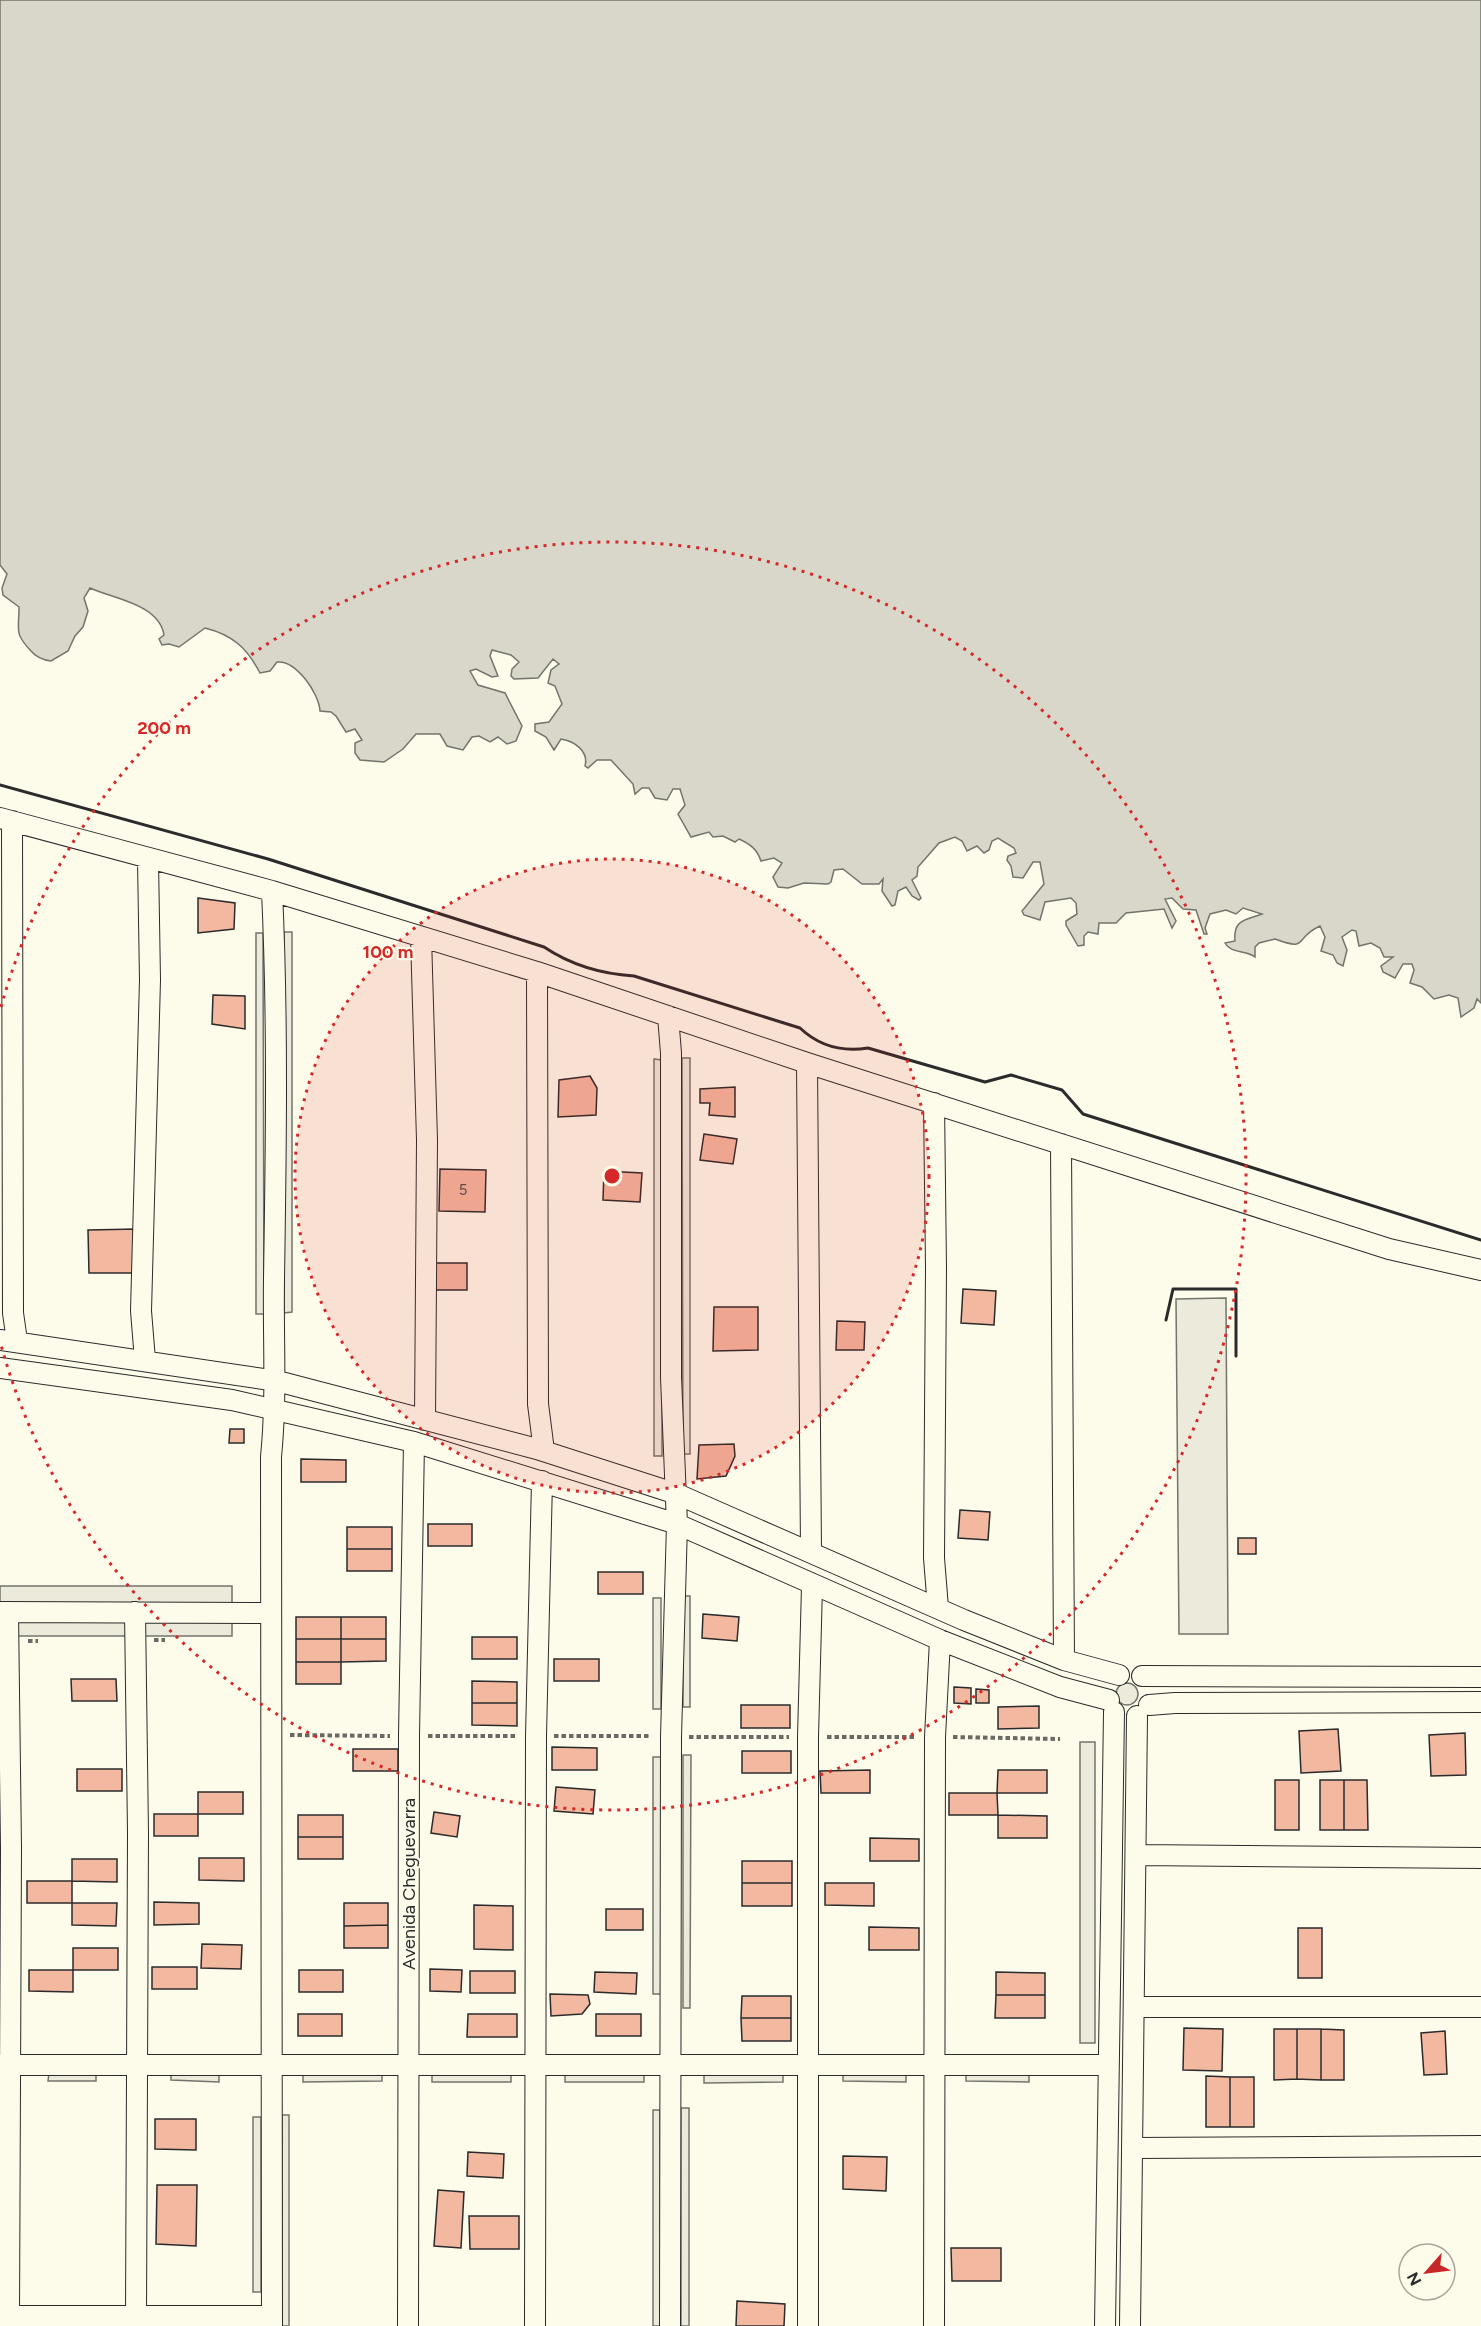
<svg xmlns="http://www.w3.org/2000/svg" width="1481" height="2326" font-family="Figtree,sans-serif">
	<style>
		.green { fill: #ecebdb; stroke: #74746e; stroke-width: 1.5 }
		.parking { fill: #eceadb; stroke: #74746e; stroke-width: 1.5 }
		.water { fill: #d8d7c9; stroke: #74746e; stroke-width: 1.5 }
		.building { fill: #f2b8a0; stroke: #2b2b2b; stroke-width: 1.5 }
		.lines { fill: none; stroke-linecap: round; stroke-linejoin: round }
		.minor-casing { stroke: #2b2b2b; stroke-width: 22 }
		.path { stroke: #6a6964; stroke-width: 4; stroke-dasharray: 4.5 3; stroke-linecap: butt }
		.minor { stroke: #fdfbea; stroke-width: 20 }
		.wall { stroke: #2b2b2b; stroke-width: 3 }
		.ring { fill: none; stroke: #d62828; stroke-width: 3; stroke-dasharray: 3 6 }
		.labels { text-anchor: middle; stroke-width: 4.5; stroke-linejoin: round; paint-order: stroke }
		.number-label { font-size: 15px; fill: #5d4e48 }
		.street-label { font-size: 18px; fill: #2b2b2b; stroke: #fdfbea }
		.centre { fill: #d62828; stroke: #fdfbea; stroke-width: 3 }
		.ring-label { font-size: 18px; text-anchor: middle; font-weight: bold; fill: #d62828; stroke: #fdfbea; stroke-width: 4.5; stroke-linejoin: round; paint-order: stroke }
	</style>
	<rect width="100%" height="100%" fill="#fdfbea"/>
	<path class="green" d="M1116 1694a11 11 0 1 1 22 0a11 11 0 1 1-22 0Z"/>
	<path class="parking" d="M284,932H292V1312L284,1313Z
		M256,933H263L264,1314H256Z
		M682,1058H690V1454H683Z
		M654,1059L662,1060V1456H654Z
		M1226,1298L1228,1634H1179L1176,1299Z
		M0,1586H232V1636H0Z
		M683,1596H690V1707H683Z
		M653,1598H661V1709H653Z
		M1080,1742H1095V2043H1080Z
		M683,1755H691L690,2008H683Z
		M653,1757H661V1994H653Z
		M49,2073L96,2074V2081H48Z
		M171,2073L219,2074V2082L171,2080Z
		M382,2073V2081L303,2082V2074Z
		M511,2074V2082H432V2075Z
		M644,2074V2082H565V2075Z
		M783,2074V2082L704,2083V2075Z
		M843,2074L906,2075V2082L843,2081Z
		M966,2074H1029V2082L966,2081Z
		M681,2108H689V2326H681Z
		M653,2110H660V2326H653Z
		M282,2115H289V2326H282Z
		M253,2117H261V2292H253Z"/>
	<path class="water" d="M0,0H1481V1003L1477,999L1474,1008L1461,1017L1458,998L1449,995L1434,999L1422,987L1410,983L1414,970L1412,964H1403L1395,978L1383,972L1381,966L1393,957H1384L1380,948L1371,943L1359,946L1356,931L1352,930L1342,937L1347,950L1343,966L1337,963L1333,955L1321,951L1325,937L1320,926C1293,938 1310,952 1275,939L1259,943L1255,947V957C1246,950 1231,954 1225,943L1235,941C1233,919 1246,920 1262,914L1243,908L1236,914L1226,910L1210,914L1205,928L1207,934H1204L1196,910L1183,909L1172,898L1165,899L1176,921L1172,928L1164,909L1126,913L1116,923H1099L1098,934L1088,932L1084,936V945L1078,946L1066,925V921L1077,914L1076,903L1071,898L1045,902L1040,920L1024,915L1022,911L1044,884L1040,862H1033L1023,878L1013,877L1011,866L1007,860L1008,856L1016,853L1014,848L998,838L992,841L989,850L984,853L977,846L967,851L962,841L955,837L939,843L918,867L917,876L912,880L921,898L919,900L912,896L906,887L898,891L895,905L892,906L882,891L883,879L879,884H862L843,869L834,870L831,882L828,884L804,883L788,888L778,887L773,877L782,863L774,858L761,861C757,849 750,844 739,839L735,842L723,836L713,837L709,832L691,837L678,814L685,805L680,789H673L667,800L655,798L649,788H642L635,794L633,784L611,760H597L588,768L585,766C589,751 574,741 561,739L554,750L546,737L535,731V724L549,722L562,704L555,686L548,683L551,670L559,664L553,659L538,678L514,679L511,676L512,669L519,662L511,655L492,650L490,656L498,676L492,677L476,669L470,671L478,685L505,693L522,726L516,741L507,744L498,737L490,742L479,736L472,737L463,750L447,746L440,734H416L403,749L384,762L360,760L355,753V743L362,740L355,729L346,732L336,716L331,712L320,711C319,693 296,660 277,662L270,671L260,673C247,648 233,635 205,628L179,647L169,644L162,645L159,639L164,635C159,604 114,599 90,588L84,598L88,611L83,627L75,636L68,651L51,661C43,660 36,657 31,651C14,633 19,631 19,607L3,595L2,588L7,574L0,565Z"/>
	<path class="building" d="M198,898L235,903L234,929L198,933Z
		M213,995L245,996V1029L212,1024Z
		M590,1076L597,1088L596,1115L558,1117L559,1080Z
		M735,1087V1117L709,1115L710,1103H700V1089Z
		M704,1134L737,1139L733,1164L700,1160Z
		M440,1169L486,1170L485,1212L439,1211Z
		M604,1171L642,1173L640,1202L603,1200Z
		M137,1229L136,1273H89L88,1230Z
		M436,1263H467V1290H436Z
		M963,1289L996,1291L994,1325L961,1323Z
		M714,1307H758V1350L713,1351Z
		M837,1321L865,1322L864,1350H836Z
		M230,1429H244V1443H229Z
		M734,1444L735,1456L726,1476L697,1479L699,1445Z
		M301,1459L346,1460V1482H301Z
		M960,1510L990,1512L988,1540L958,1538Z
		M428,1524H472V1546H428Z
		M347,1527H392V1549H347Z
		M1238,1538H1256V1554H1238Z
		M347,1549H392V1571H347Z
		M598,1572H643V1594H598Z
		M703,1614L739,1617L737,1641L702,1638Z
		M296,1617H341V1639H296Z
		M341,1617H386V1639H341Z
		M472,1637H517V1659H472Z
		M296,1639H341V1662H296Z
		M341,1639H386V1661L341,1662Z
		M554,1659H599V1681H554Z
		M296,1662H341V1684H296Z
		M71,1679H116L117,1701H72Z
		M472,1681L517,1682V1703H472Z
		M954,1687L971,1688V1704L954,1703Z
		M976,1689L989,1690V1703H976Z
		M472,1703H517V1726L472,1725Z
		M741,1705H790V1728H741Z
		M1039,1706V1728L998,1729V1707Z
		M1338,1729L1341,1771L1301,1773L1299,1731Z
		M1465,1733L1466,1775L1431,1776L1429,1735Z
		M552,1747L597,1748V1770H552Z
		M353,1749H398V1771H353Z
		M742,1751H791V1773H742Z
		M77,1769H122V1791H77Z
		M870,1770V1793H821L820,1771Z
		M998,1770H1047V1793H997Z
		M1275,1780H1299V1830H1275Z
		M1320,1780H1344V1830H1320Z
		M1344,1780H1367L1368,1830H1344Z
		M556,1787L595,1790L593,1814L554,1811Z
		M198,1792H243V1814H198Z
		M949,1793H997L998,1815H949Z
		M434,1812L460,1816L457,1837L431,1833Z
		M154,1814H198V1836H154Z
		M298,1815H343V1837H298Z
		M998,1815L1047,1816V1838H998Z
		M298,1837H343V1859H298Z
		M870,1838L919,1839V1861H870Z
		M199,1858H244V1881L199,1880Z
		M72,1859H117V1882L72,1881Z
		M742,1861H792V1883H742Z
		M27,1881H72V1903H27Z
		M742,1883H792V1906H742Z
		M825,1883H874V1906L825,1905Z
		M154,1902L199,1903V1924L154,1925Z
		M72,1903H117L116,1926L72,1925Z
		M344,1903H388V1925L344,1926Z
		M474,1905L513,1906V1950L474,1949Z
		M606,1909H643V1930H606Z
		M388,1925V1948H344V1926Z
		M869,1927L919,1928V1950H869Z
		M1298,1928H1322V1978H1298Z
		M202,1944L242,1945L241,1969L201,1968Z
		M73,1948H118V1970H73Z
		M152,1967H197V1989H152Z
		M430,1969L462,1970L461,1992L430,1991Z
		M29,1970H73V1992L29,1991Z
		M299,1970H343V1992H299Z
		M470,1971H515V1993H470Z
		M595,1972L637,1973L636,1994L594,1992Z
		M996,1972L1045,1973V1995H996Z
		M550,1994L588,1995L590,2004L582,2014L551,2016Z
		M996,1995H1045V2018H995Z
		M742,1996H791V2018H741Z
		M298,2014H342V2036H298Z
		M468,2014H517V2037H467Z
		M596,2014H641V2036H596Z
		M741,2018H791V2041H742Z
		M1184,2028L1223,2029L1222,2071L1183,2070Z
		M1274,2029H1297V2079L1274,2080Z
		M1297,2029H1321V2080L1297,2079Z
		M1321,2029L1344,2030V2080H1321Z
		M1445,2031L1447,2074L1424,2075L1421,2033Z
		M1206,2076L1230,2077V2127H1206Z
		M1230,2077H1254V2127H1230Z
		M155,2119H196V2150L155,2149Z
		M468,2152L504,2154L503,2178L467,2176Z
		M843,2156L887,2157L886,2191L843,2189Z
		M157,2185H197L196,2246L156,2244Z
		M438,2190L464,2192L461,2248L434,2246Z
		M469,2216H519V2249H470Z
		M951,2248H1001V2281H952Z
		M737,2301L785,2304L784,2326H736Z"/>
	<g class="lines">
		<defs>
			<path id="minor" d="M0,818L272,891L537,972L807,1063L1389,1249L1481,1270
				M12,821L13,1313L17,1341
				M421,937L427,1140L425,1420
				M537,972L538,1404L544,1451
				M668,1016L671,1053V1377L677,1524L671,1737L670,2326
				M807,1063L811,1551
				M934,1103L936,1268L934,1558L938,1608
				M1061,1144L1064,1660
				M0,1340L277,1381L537,1449L677,1494L964,1620L1064,1660L1119,1675
				M145,1360L141,1311L150,980L148,860
				M0,1368L232,1400L414,1442L677,1524L940,1640L1060,1687L1109,1700
				M0,1612L271,1613
				M8,1612L11,1848L9,2316
				M135,1612L138,1833L136,2317
				M1142,1676L1481,1677
				M1149,1705L1175,1703L1481,1702
				M1137,1855L1481,1858
				M1134,2007H1481
				M0,2065H1107
				M1134,2148L1481,2146
				M0,2316H272
				M272,2326L271,1457C277,1396 273,1340 274,1279C276,1150 278,1020 272,891
				M408,2326L409,1736L414,1442
				M535,2326L536,1736L542,1481
				M808,2326V1737L812,1586
				M934,2326L935,1737L940,1640
				M1105,2326L1114,1712
				M1130,2326L1137,1716"/>
		</defs>
		<use href="#minor" class="minor-casing"/>
		<path class="path" d="M154,1640H165
			M28,1641H38
			M290,1735L390,1736
			M428,1736H516
			M554,1736H651
			M689,1737H789
			M827,1737H915
			M953,1737L1060,1739"/>
		<use href="#minor" class="minor"/>
		<path class="wall" d="M0,785L268,859L544,947C571,965 602,974 634,976L800,1028C819,1046 843,1052 868,1048L985,1082L1011,1075L1062,1090L1083,1114L1481,1240
			M1166,1320L1173,1289H1236V1356"/>
	</g>
	<circle cx="612" cy="1176" r="317" fill="#d62828" fill-opacity=".12"/>
	<g class="ring">
		<circle cx="612" cy="1176" r="317"/>
		<path d="M1 1007A634 634 0 1 1 1 1345"/>
	</g>
	<g class="labels">
		<g class="number-label">
			<text x="463" y="1195">5</text>
		</g>
		<g class="street-label">
			<text transform="translate(409 1884) rotate(-90)" y="6">Avenida Cheguevarra</text>
		</g>
	</g>
	<circle cx="612" cy="1176" r="9" class="centre"/>
	<g class="ring-label">
		<text x="164" y="734">200 m</text>
		<text x="388" y="958">100 m</text>
	</g>
	<g transform="translate(1427 2272) rotate(242)"><circle r="28" fill="#fdfbea" stroke="#a9a89e" stroke-width="1.5"/>
	<path d="M0-4.5L10 22L0 15L-10 22Z" fill="#c62828"/>
	<text y="-9" font-size="16" font-weight="bold" text-anchor="middle" fill="#2b2b2b">N</text>
	</g>
</svg>
